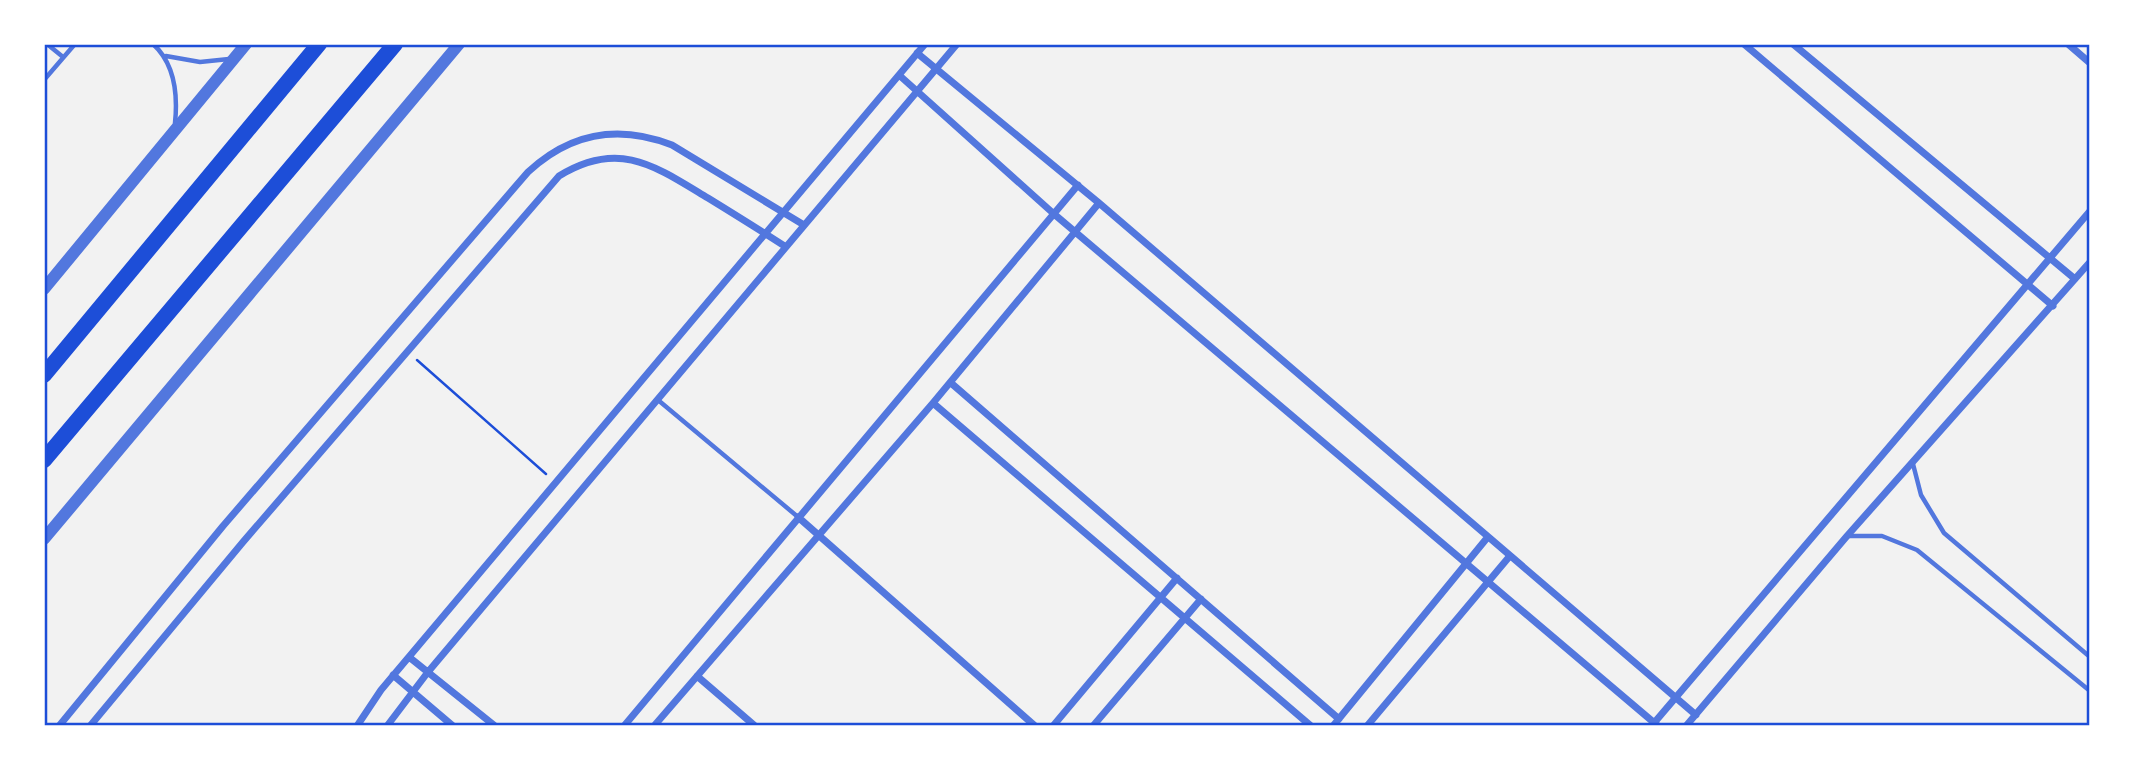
<svg xmlns="http://www.w3.org/2000/svg" width="2134" height="770" font-family="'Alegreya Sans',sans-serif">
	<style>
		.lines { fill: none; stroke-linecap: round; stroke-linejoin: round }
		.path { stroke: #1d4ed8; stroke-width: 2.5 }
		.service { stroke: #5277de; stroke-width: 4.5 }
		.minor { stroke: #5277de; stroke-width: 7 }
		.tertiary { stroke: #5277de; stroke-width: 12 }
		.trunk { stroke: #1d4ed8; stroke-width: 16 }
		.neatline { fill: none; stroke: #1d4ed8; stroke-width: 2.5 }
	</style>
	<rect width="100%" height="100%" fill="#f2f2f2"/>
	<g class="lines">
		<path class="path" d="M417,360L546,474"/>
		<path class="service" d="M47,44L63,57
			M153,44C175,64 178,94 175,123
			M166,56L200,62L229,59
			M44,80L75,44
			M658,400L798,517
			M1913,464L1921,495L1944,533L2090,657
			M1847,536H1882L1917,550L2090,691"/>
		<path class="minor" d="M1744,44L2053,306
			M1793,44L2075,279
			M2068,44L2090,63
			M917,53L1099,203L1696,715
			M899,75L1054,214L1658,726
			M951,383L1339,719
			M933,403L1311,726
			M798,517L1035,726
			M409,657L495,726
			M393,675L453,726
			M697,676L755,726
			M1654,723L2090,211
			M59,726L223,526L528,172C570,133 618,124 672,145L804,225
			M90,726L243,542L559,176C619,139 655,166 708,198C734,214 760,230 786,247
			M357,726L381,690L925,44
			M387,726L428,672L957,44
			M624,726L1078,185
			M654,726L933,403L1099,203
			M1053,726L1177,578
			M1093,726L1201,599
			M1333,726L1487,538
			M1367,726L1509,557
			M1686,726L1847,536L2090,262"/>
		<path class="tertiary" d="M44,289L246,44
			M44,539L459,44"/>
		<path class="trunk" d="M44,375L319,44
			M44,460L395,44"/>
	</g>
	<rect width="2134" height="770" fill="none" stroke="#ffffff" stroke-width="91"/>
	<rect x="46" y="46" width="2042" height="678" class="neatline"/>
</svg>
